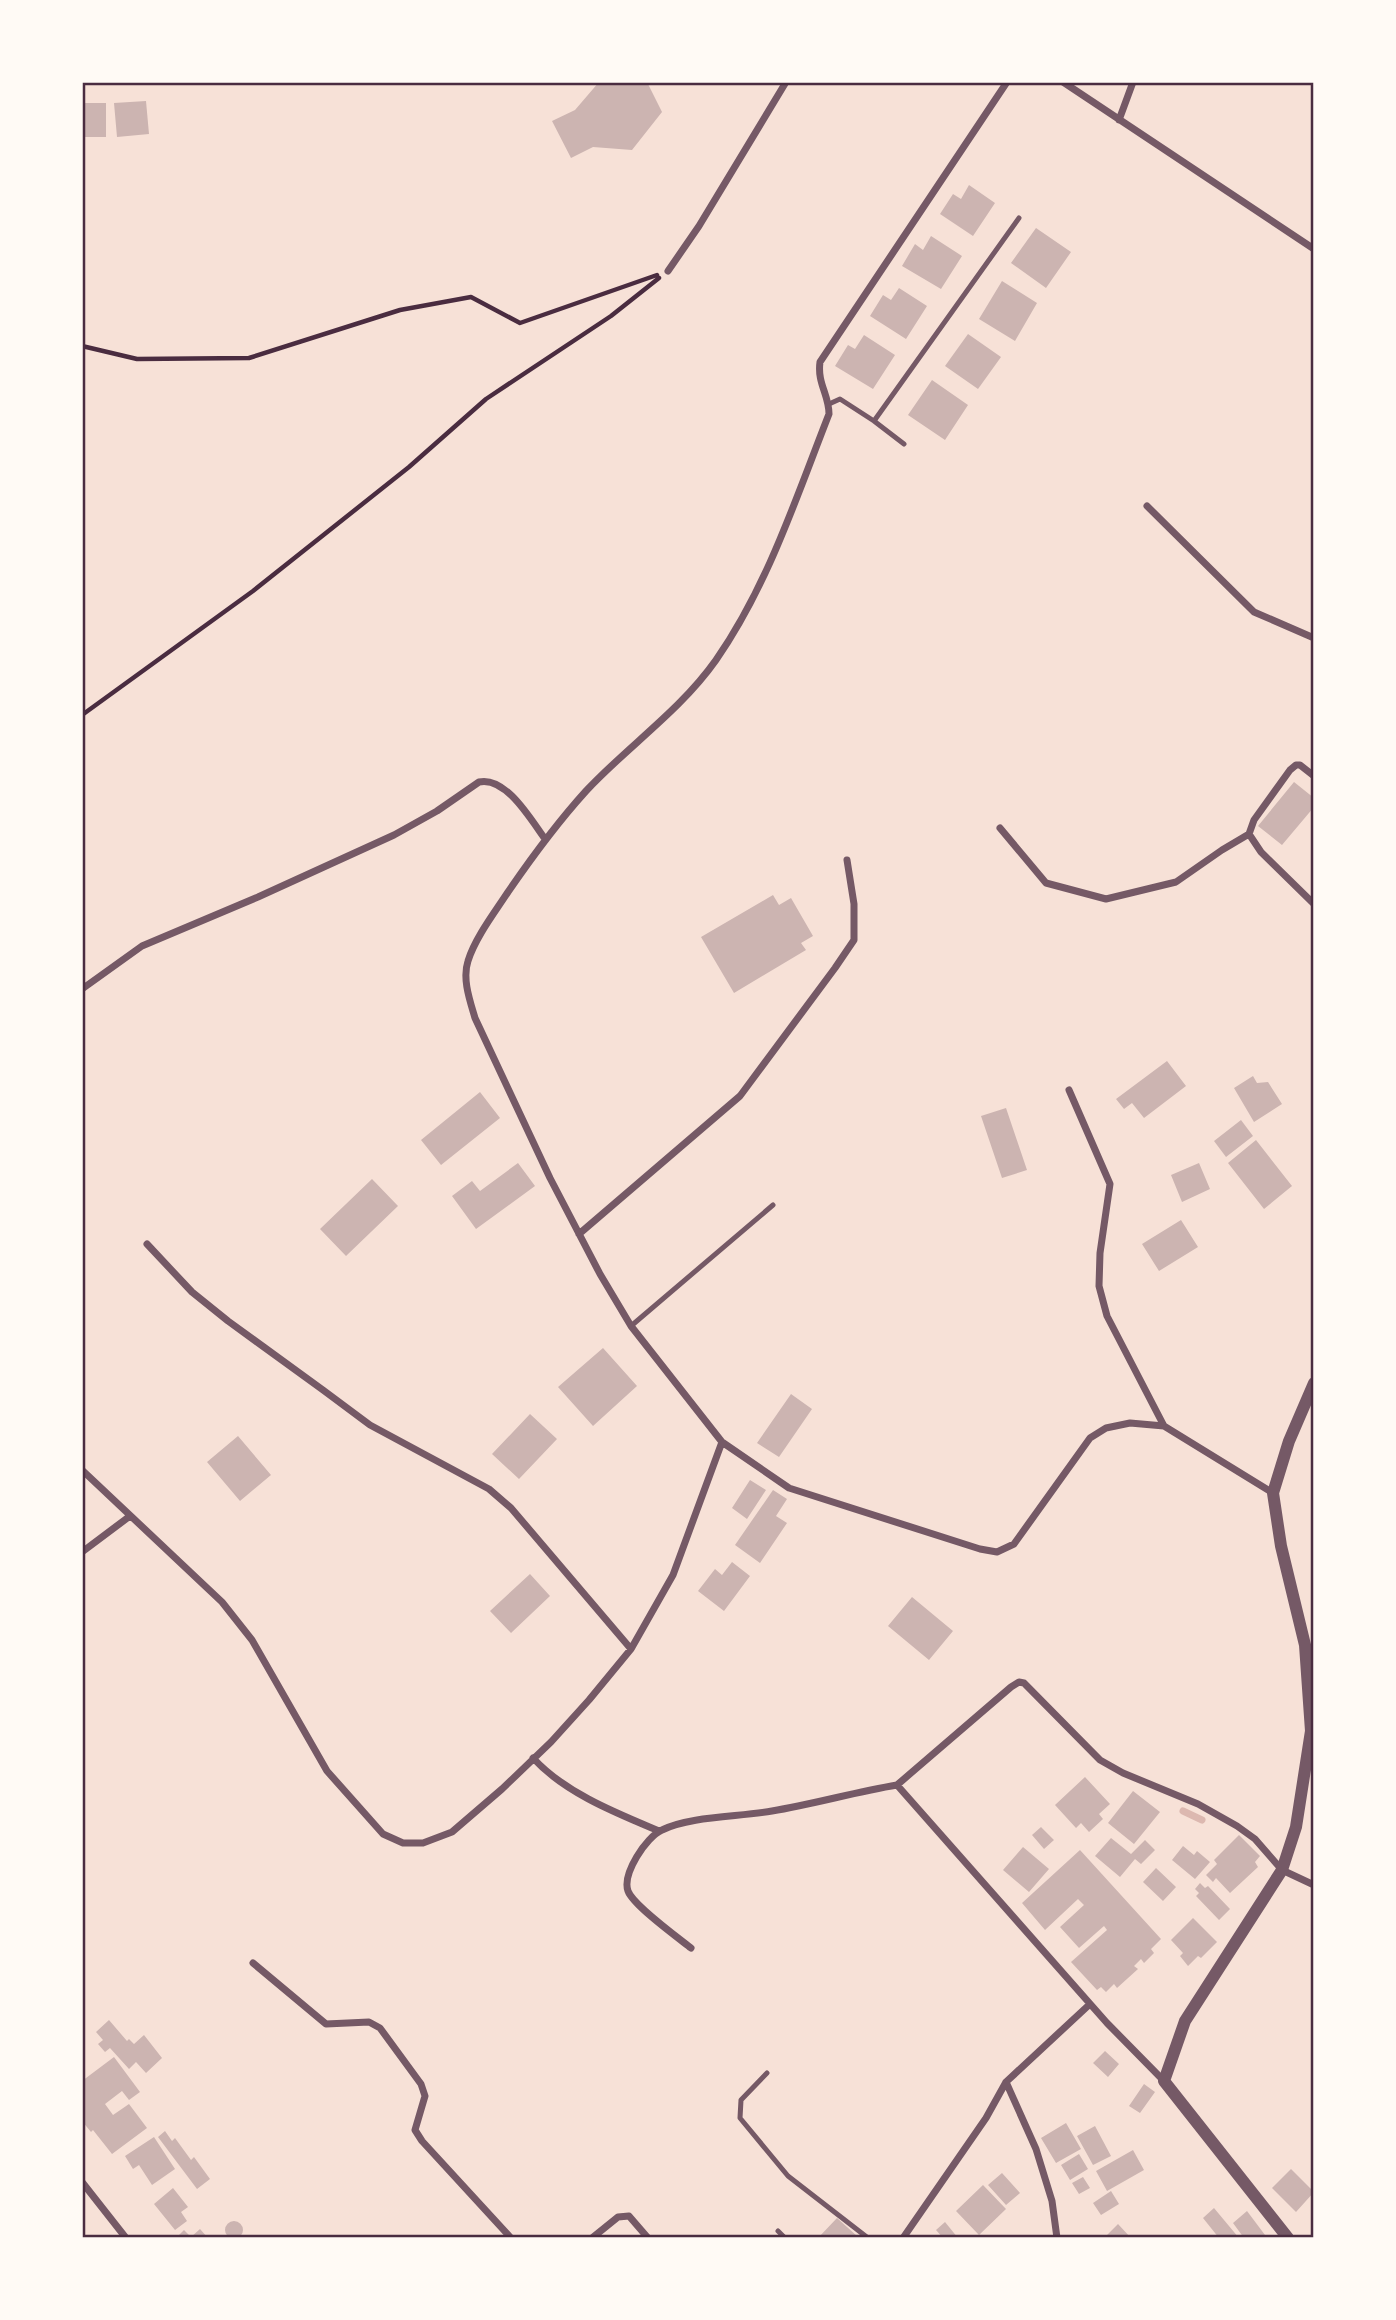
<svg xmlns="http://www.w3.org/2000/svg" width="1396" height="2320" font-family="Cabin,sans-serif">
	<style>
		.lines { fill: none; stroke-linecap: round; stroke-linejoin: round }
		.stream { stroke: #dcb8b0; stroke-width: 7 }
		.building { fill: #ccb4b1 }
		.path { stroke: #4a2c40; stroke-width: 4.5 }
		.service { stroke: #755966; stroke-width: 5 }
		.minor { stroke: #755966; stroke-width: 7 }
		.tertiary { stroke: #755966; stroke-width: 12 }
		.neatline { fill: none; stroke: #4a2c40; stroke-width: 2.5 }
	</style>
	<rect width="100%" height="100%" fill="#f7e1d7"/>
	<g class="lines">
		<path class="stream" d="M1183,1811L1202,1820"/>
	</g>
	<path class="building" d="M599,82H647L662,112L632,150L593,147L571,158L552,121L575,110Z
		M146,101L149,134L117,137L114,103Z
		M82,103H106V137H82Z
		M969,185L995,203L973,236L940,214L953,194L961,199Z
		M1036,228L1071,252L1046,288L1011,263Z
		M931,236L962,256L941,289L902,266L915,244L923,250Z
		M1002,281L1037,303L1015,341L979,319Z
		M899,288L927,306L906,339L870,316L883,295L891,300Z
		M968,334L1001,357L978,389L945,366Z
		M864,335L895,355L873,389L835,366L848,345L855,349Z
		M932,380L968,405L945,440L908,415Z
		M1294,782L1314,798V807L1282,845L1258,826Z
		M773,895L779,905L791,898L813,936L801,943L806,950L734,993L701,937Z
		M1167,1061L1186,1086L1144,1118L1132,1103L1124,1109L1116,1099Z
		M1253,1076L1257,1083L1268,1082L1282,1104L1254,1122L1234,1088Z
		M480,1092L500,1118L441,1165L421,1140Z
		M1006,1108L1027,1170L1002,1178L981,1116Z
		M1241,1120L1253,1136L1226,1157L1214,1141Z
		M1256,1140L1292,1186L1264,1209L1228,1163Z
		M518,1163L535,1186L476,1229L452,1196L472,1181L480,1191Z
		M1199,1163L1210,1189L1182,1202L1171,1175Z
		M372,1179L398,1206L346,1256L320,1229Z
		M1181,1220L1198,1247L1159,1271L1142,1244Z
		M603,1348L637,1386L593,1426L558,1387Z
		M791,1394L812,1409L779,1457L757,1443Z
		M530,1414L557,1439L519,1479L492,1454Z
		M238,1436L271,1475L240,1501L207,1462Z
		M750,1480L766,1490L747,1519L732,1508Z
		M773,1490L787,1499L776,1516L787,1523L760,1563L735,1545Z
		M732,1562L750,1576L724,1611L698,1591L715,1569L722,1575Z
		M530,1574L550,1596L511,1633L490,1611Z
		M912,1597L953,1631L929,1660L888,1626Z
		M1085,1777L1110,1804L1099,1814L1103,1819L1089,1832L1081,1823L1076,1828L1055,1805Z
		M1133,1791L1160,1812L1134,1844L1108,1823Z
		M1041,1827L1054,1840L1044,1849L1032,1835Z
		M1239,1835L1260,1856L1255,1862L1258,1867L1230,1893L1216,1878L1213,1882L1206,1875L1217,1864L1214,1860Z
		M1111,1838L1131,1854L1145,1840L1155,1850L1141,1864L1135,1859L1120,1877L1095,1856Z
		M1183,1846L1194,1855L1197,1851L1210,1862L1195,1879L1172,1860Z
		M1023,1847L1049,1869L1029,1892L1003,1870Z
		M1080,1850L1161,1939L1151,1949L1154,1953L1144,1963L1141,1959L1134,1966L1138,1969L1117,1988L1114,1984L1106,1992L1101,1987L1097,1990L1071,1962L1107,1930L1104,1926L1079,1948L1060,1927L1084,1905L1078,1899L1045,1930L1022,1903Z
		M1156,1868L1176,1887L1163,1901L1143,1882Z
		M1200,1883L1205,1888L1208,1886L1230,1909L1219,1920L1196,1896L1199,1893L1195,1889Z
		M1193,1918L1217,1942L1201,1958L1198,1956L1188,1966L1180,1956L1183,1953L1171,1940Z
		M109,2020L127,2041L129,2039L134,2044L144,2035L162,2058L146,2073L136,2062L129,2069L110,2048L105,2052L98,2044L103,2040L96,2032Z
		M1105,2051L1119,2064L1108,2077L1093,2063Z
		M114,2057L140,2092L129,2100L122,2091L105,2104L113,2115L129,2104L147,2128L112,2154L93,2130L91,2132L82,2121V2081Z
		M1144,2084L1155,2092L1140,2113L1129,2106Z
		M1066,2123L1081,2149L1056,2163L1041,2138Z
		M1095,2126L1111,2156L1093,2165L1077,2136Z
		M165,2131L172,2141L175,2138L191,2160L194,2157L210,2179L197,2189L158,2137Z
		M154,2137L175,2169L152,2185L139,2165L133,2169L125,2156Z
		M1133,2150L1144,2170L1107,2191L1096,2171Z
		M1079,2154L1088,2169L1070,2180L1061,2165Z
		M1291,2169L1314,2192L1296,2212L1272,2188Z
		M1002,2173L1020,2193L1006,2205L988,2185Z
		M1083,2177L1090,2188L1079,2194L1072,2183Z
		M983,2185L1006,2209L979,2235L956,2211Z
		M173,2188L188,2207L181,2212L187,2221L175,2230L154,2204Z
		M1111,2191L1119,2204L1101,2215L1093,2203Z
		M1214,2208L1239,2238H1219L1203,2218Z
		M1247,2211L1265,2235L1262,2238H1244L1233,2223Z
		M837,2218L857,2236L818,2238Z
		M225 2230a9 9 0 1 1 18 0a9 9 0 1 1-18 0Z
		M945,2222L958,2238H943L936,2230Z
		M1118,2224L1131,2238H1104Z
		M200,2229L208,2238H176L184,2230L191,2237Z"/>
	<g class="lines">
		<path class="path" d="M82,346L137,359L249,358L400,310L471,297L520,323L657,275
			M82,715L253,591L409,467L486,399L611,316L659,278"/>
		<path class="service" d="M829,404L840,399L874,421L904,444
			M874,421L1019,218
			M631,1326L773,1205
			M767,2073L741,2100L740,2118L788,2176L868,2238
			M778,2231L785,2238"/>
		<path class="minor" d="M1007,82L820,362C817,383 829,395 829,414C796,498 768,585 716,660C680,711 628,746 586,791C557,823 532,857 508,892C495,912 475,938 468,961C462,979 470,1001 475,1018L550,1178L600,1274L631,1326L722,1442L789,1488L980,1549L997,1552L1014,1544L1090,1438L1106,1428L1130,1423L1164,1426L1273,1493
			M1063,82L1314,249
			M1119,120L1133,82
			M668,271L699,226L786,82
			M1147,506L1254,612L1314,638
			M1314,776L1300,765H1296L1290,770L1254,820L1249,834L1261,852L1314,904
			M1000,828L1046,883L1106,899L1176,882L1222,850L1249,834
			M82,989L142,946L258,897L394,835L437,811L479,782C506,776 531,820 545,839
			M1069,1090L1110,1184L1100,1253L1099,1286L1107,1316L1164,1426
			M579,1234L740,1096L835,968L854,940V904L847,860
			M147,1244L192,1292L228,1321L323,1390L370,1425L489,1489L511,1508L631,1649
			M82,1470L222,1602L252,1640L327,1771L383,1834L403,1843H423L452,1832L502,1789L551,1742L589,1700L631,1649L673,1575L722,1442
			M82,1552L130,1516
			M533,1758C565,1793 616,1813 659,1831
			M897,1785L1011,1687L1019,1682L1024,1683L1100,1760L1123,1773L1198,1804L1237,1826L1255,1839L1282,1870L1314,1885
			M691,1948C677,1937 633,1905 628,1891C622,1874 646,1837 662,1830C690,1816 740,1817 772,1811C814,1804 855,1792 897,1785L1107,2023L1164,2081
			M253,1963L326,2024L369,2022L380,2028L421,2084L425,2096L415,2130L422,2141L511,2238
			M1006,2082L1036,2149L1052,2201L1057,2238
			M82,2182L126,2238
			M592,2238L618,2217L629,2216L648,2238
			M903,2238L986,2118L1006,2082L1090,2004"/>
		<path class="tertiary" d="M1288,2238L1164,2081L1185,2021L1282,1870L1296,1827L1311,1731L1305,1645L1281,1546L1273,1493L1289,1441L1314,1383"/>
	</g>
	<rect width="1396" height="2320" fill="none" stroke="#fffaf5" stroke-width="168"/>
	<rect x="84" y="84" width="1228" height="2152" class="neatline"/>
</svg>
